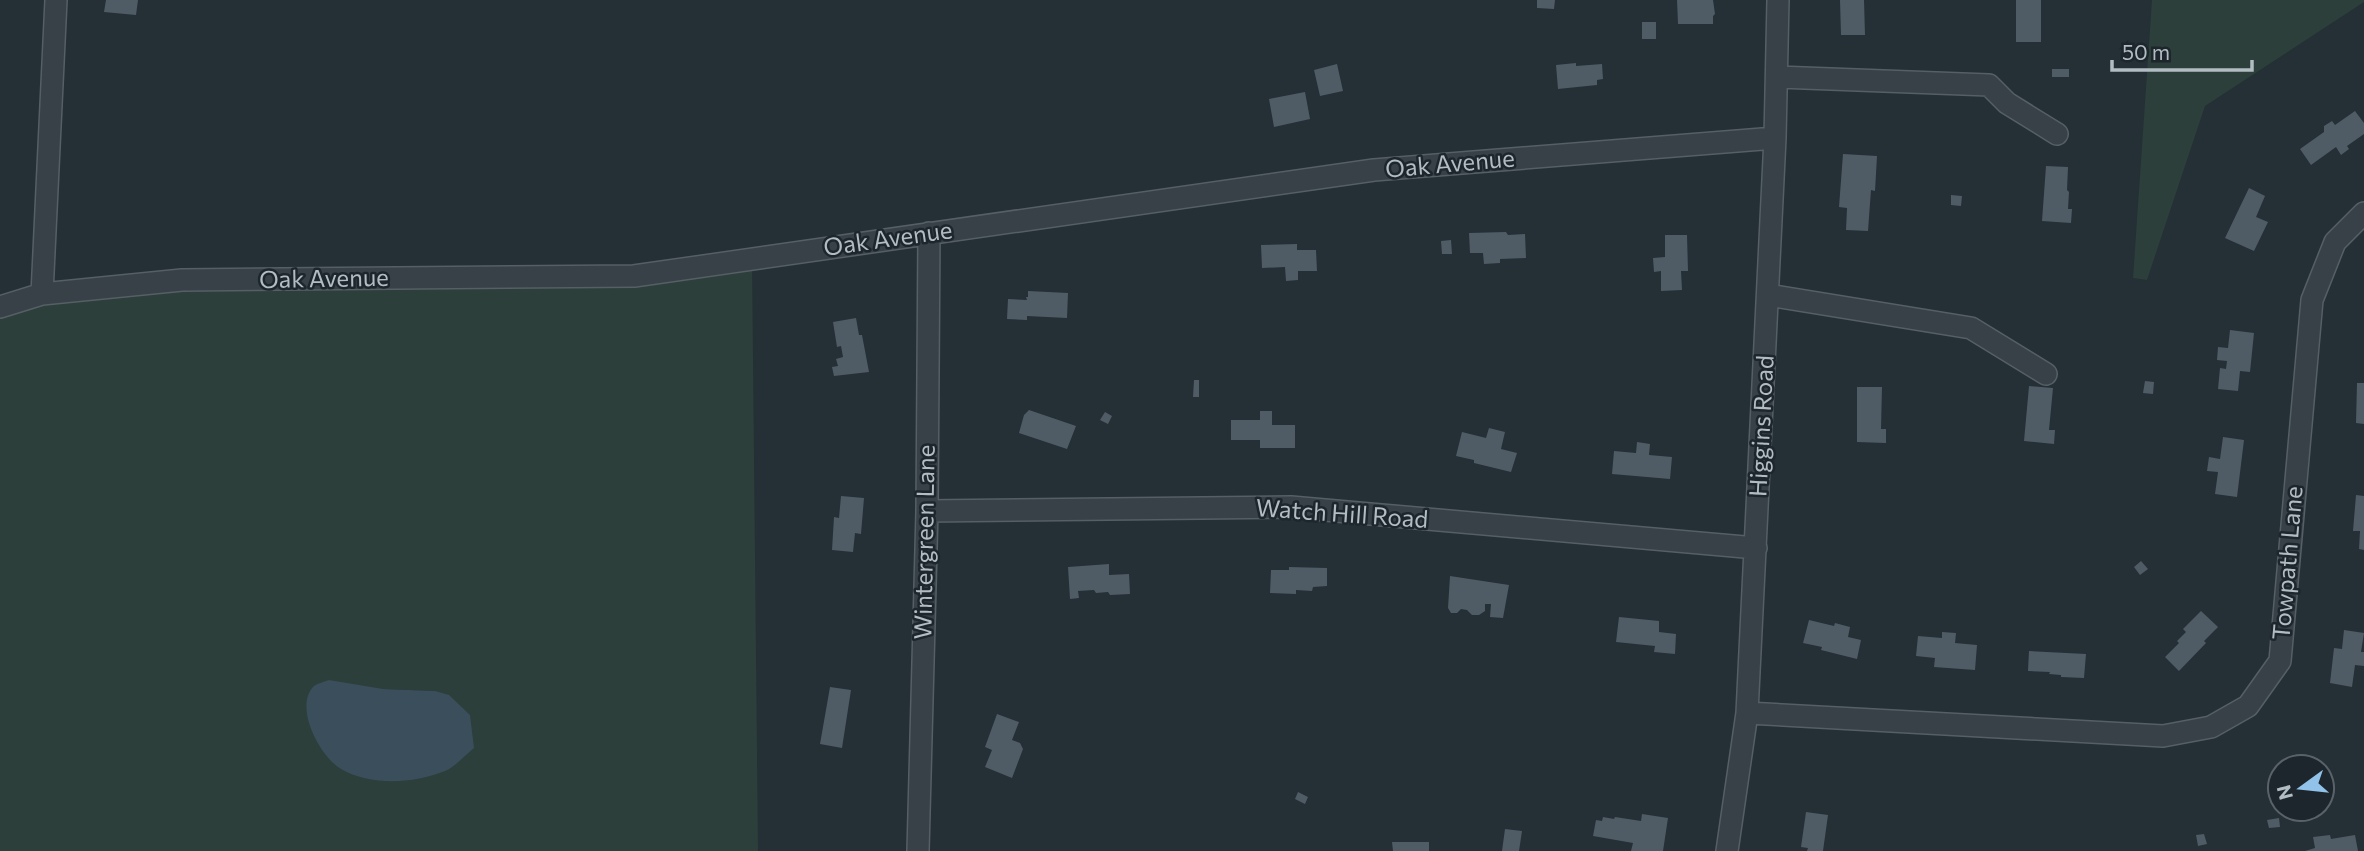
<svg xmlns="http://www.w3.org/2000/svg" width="2364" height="851" font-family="Commissioner,sans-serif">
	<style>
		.green { fill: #2c3f3b; fill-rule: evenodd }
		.water { fill: #3a4e5c }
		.building { fill: #505c65 }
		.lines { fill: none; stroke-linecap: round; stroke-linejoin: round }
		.minor-casing { stroke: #555f65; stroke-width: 24 }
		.minor { stroke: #384147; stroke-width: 21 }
		.labels { text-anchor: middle; stroke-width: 5; stroke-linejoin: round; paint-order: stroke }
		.street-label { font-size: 24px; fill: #b2bcc3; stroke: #1d262c }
	</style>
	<rect width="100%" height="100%" fill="#242f36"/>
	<path class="green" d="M2152,0H2364V2L2205,106L2147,280L2133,278Z
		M752,259L758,851H0V307L42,294L634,276ZM383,689L435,691L470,715Z"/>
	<path class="water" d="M329,680L383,689L435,691L449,695L470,715L474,748C465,755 455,767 445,771C413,784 370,786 341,769C320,757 293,706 314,686C318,683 324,682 329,680Z"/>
	<path class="building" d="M106,0H138L136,15L104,12Z
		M1537,0H1555L1554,9L1537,8Z
		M1677,0H1713L1715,14L1713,16V24H1678Z
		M1840,0H1864L1865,35H1841Z
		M2016,0H2041V42H2016Z
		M1642,22H1656V39H1642Z
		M1576,63V66L1602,64L1603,79L1597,80V85L1558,89L1556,65Z
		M1337,64L1343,91L1320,96L1314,70Z
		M2052,69H2069V77H2052Z
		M1305,92L1310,119L1274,127L1269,99Z
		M2355,111L2364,123V134L2347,146L2349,149L2341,155L2336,147L2311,165L2300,149L2324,132V126L2332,121L2335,125Z
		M1843,154L1877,156L1875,191L1871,190L1868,231L1846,230L1847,208L1839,207Z
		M2046,166L2068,167L2067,190L2069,192L2068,209H2072L2071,223L2042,221Z
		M2249,188L2265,196L2256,217L2268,222L2254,251L2225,238Z
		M1951,195L1962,196L1961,206L1951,205Z
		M1506,232L1508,235L1525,234L1526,258L1500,259V263L1484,264L1483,253H1470L1469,233Z
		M1665,235H1687L1688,271H1681L1682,290L1661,291V271L1654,272L1653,258L1665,257Z
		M1451,240L1452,254H1442L1441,241Z
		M1297,244V250H1316L1317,271H1298V280L1286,281L1285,267L1262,268L1261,245Z
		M1028,291L1068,293L1067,318L1027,316V320L1007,319L1008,299L1027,300L1026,297H1028Z
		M856,318L859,335H862L869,372L834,376L832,367L838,366L836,359L843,357L841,346L837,347L833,322Z
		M2230,330L2254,333L2250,372L2240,371L2238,391L2218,389L2220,368L2226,369L2227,361L2217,360L2218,347L2228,348Z
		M1194,380H1199V397H1193Z
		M2145,381L2154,382L2153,394L2143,393Z
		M2357,383H2364V424L2356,423Z
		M2029,386L2053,388L2049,430H2055L2054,444L2024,441Z
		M1857,387H1882L1881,429H1886V443L1857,442Z
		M1029,410L1076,426L1067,449L1019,433L1024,415Z
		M1260,411H1272V425H1295V448H1260V440H1231V420H1260Z
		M1105,412L1112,416L1108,424L1100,420Z
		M1489,428L1505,432L1501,449L1517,453L1511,472L1474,463V460L1456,456L1462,432L1486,438Z
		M2223,437L2244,440L2237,497L2215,494L2218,472L2207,471L2209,457L2220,459Z
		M1637,442L1650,444L1649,455L1672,457L1670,479L1612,474L1614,451L1636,453Z
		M2356,495L2364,496V550L2359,549L2360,531H2353Z
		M841,496L864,498L861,534L855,533L853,552L832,550L834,517L839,518Z
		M2141,561L2148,569L2140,575L2134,567Z
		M1109,564V575L1129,574L1130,594L1110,595L1108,592L1096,593L1094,590L1078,591L1079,598L1070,599L1068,567Z
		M1289,567L1327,568V586L1313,587L1312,591L1296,590V594L1270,593L1271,570H1289Z
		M1450,576L1509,585L1503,618L1490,617L1491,604H1485V611L1479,615H1472L1467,610L1461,609L1457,613H1451L1448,608Z
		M2201,611L2218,627L2204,641L2206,643L2179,671L2165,657L2179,643L2177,641L2186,632L2183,629Z
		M1619,617L1659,621V632L1676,634L1675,654L1654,652L1655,646L1616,642Z
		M1809,620L1834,626L1835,623L1850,627L1848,637L1861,640L1857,659L1821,650L1822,647L1803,643Z
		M2344,630L2364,633L2361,652H2364V666L2355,665L2352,687L2330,683L2334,648L2342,649Z
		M1942,632L1956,633L1955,643L1977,645L1975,670L1934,667L1935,658L1916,656L1918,636L1942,638Z
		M2029,651L2086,654L2084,678L2061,677V675L2049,674L2050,672L2028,671Z
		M830,687L851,690L842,748L820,744Z
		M997,714L1019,722L1012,740L1020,743L1023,749L1012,778L985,767L992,750L985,747Z
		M1298,792L1308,797L1305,804L1295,799Z
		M1806,812L1828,815L1823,851H1807L1808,848L1801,847Z
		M1642,814L1668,818L1663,851H1631L1633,843L1593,836L1596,820L1602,821L1603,817L1614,819L1615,817L1641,821Z
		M2279,818L2280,827L2269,828L2267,820Z
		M1505,829L1522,831L1519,851H1502Z
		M2204,834L2207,844L2198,846L2196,835Z
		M2330,835L2331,839L2355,835L2358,851H2305L2315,848L2313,837Z
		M1392,842H1429V851H1393Z"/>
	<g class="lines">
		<defs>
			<path id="minor" d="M1777,77L1989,85L2007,103L2057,134
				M42,294L56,0
				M1768,295L1971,328L2046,374
				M0,307L42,294L182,280L634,276L1374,170L1775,138
				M927,511L1291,507L1756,548
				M1747,713L2163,736L2211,727L2248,706L2280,661L2312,300L2335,242L2364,213
				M918,851L927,511L929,233
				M1727,851L1747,713L1775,138L1778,0"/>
		</defs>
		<use href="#minor" class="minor-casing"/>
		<use href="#minor" class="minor"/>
	</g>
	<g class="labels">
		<g class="street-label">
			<text transform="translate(1450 164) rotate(-5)" y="8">Oak Avenue</text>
			<text transform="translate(888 239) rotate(-8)" y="8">Oak Avenue</text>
			<text transform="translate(324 279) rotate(-1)" y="8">Oak Avenue</text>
			<text transform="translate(1762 426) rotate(-87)" y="8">Higgins Road</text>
			<text transform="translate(1342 514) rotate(4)" y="8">Watch Hill Road</text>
			<text transform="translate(925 542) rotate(-89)" y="8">Wintergreen Lane</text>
			<text transform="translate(2288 563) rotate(-85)" y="8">Towpath Lane</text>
		</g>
	</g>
	<g transform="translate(2301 788) rotate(255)"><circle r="33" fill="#1d262c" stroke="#596268" stroke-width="2"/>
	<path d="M0-5L12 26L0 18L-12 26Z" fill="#91c2e9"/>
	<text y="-10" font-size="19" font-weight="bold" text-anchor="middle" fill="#b2bcc3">N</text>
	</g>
	<path d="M2112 60v10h140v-10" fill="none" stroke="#b2bcc3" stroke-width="3.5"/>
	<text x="2122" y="60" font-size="21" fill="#b2bcc3" stroke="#1d262c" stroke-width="5" paint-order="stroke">50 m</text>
</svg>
